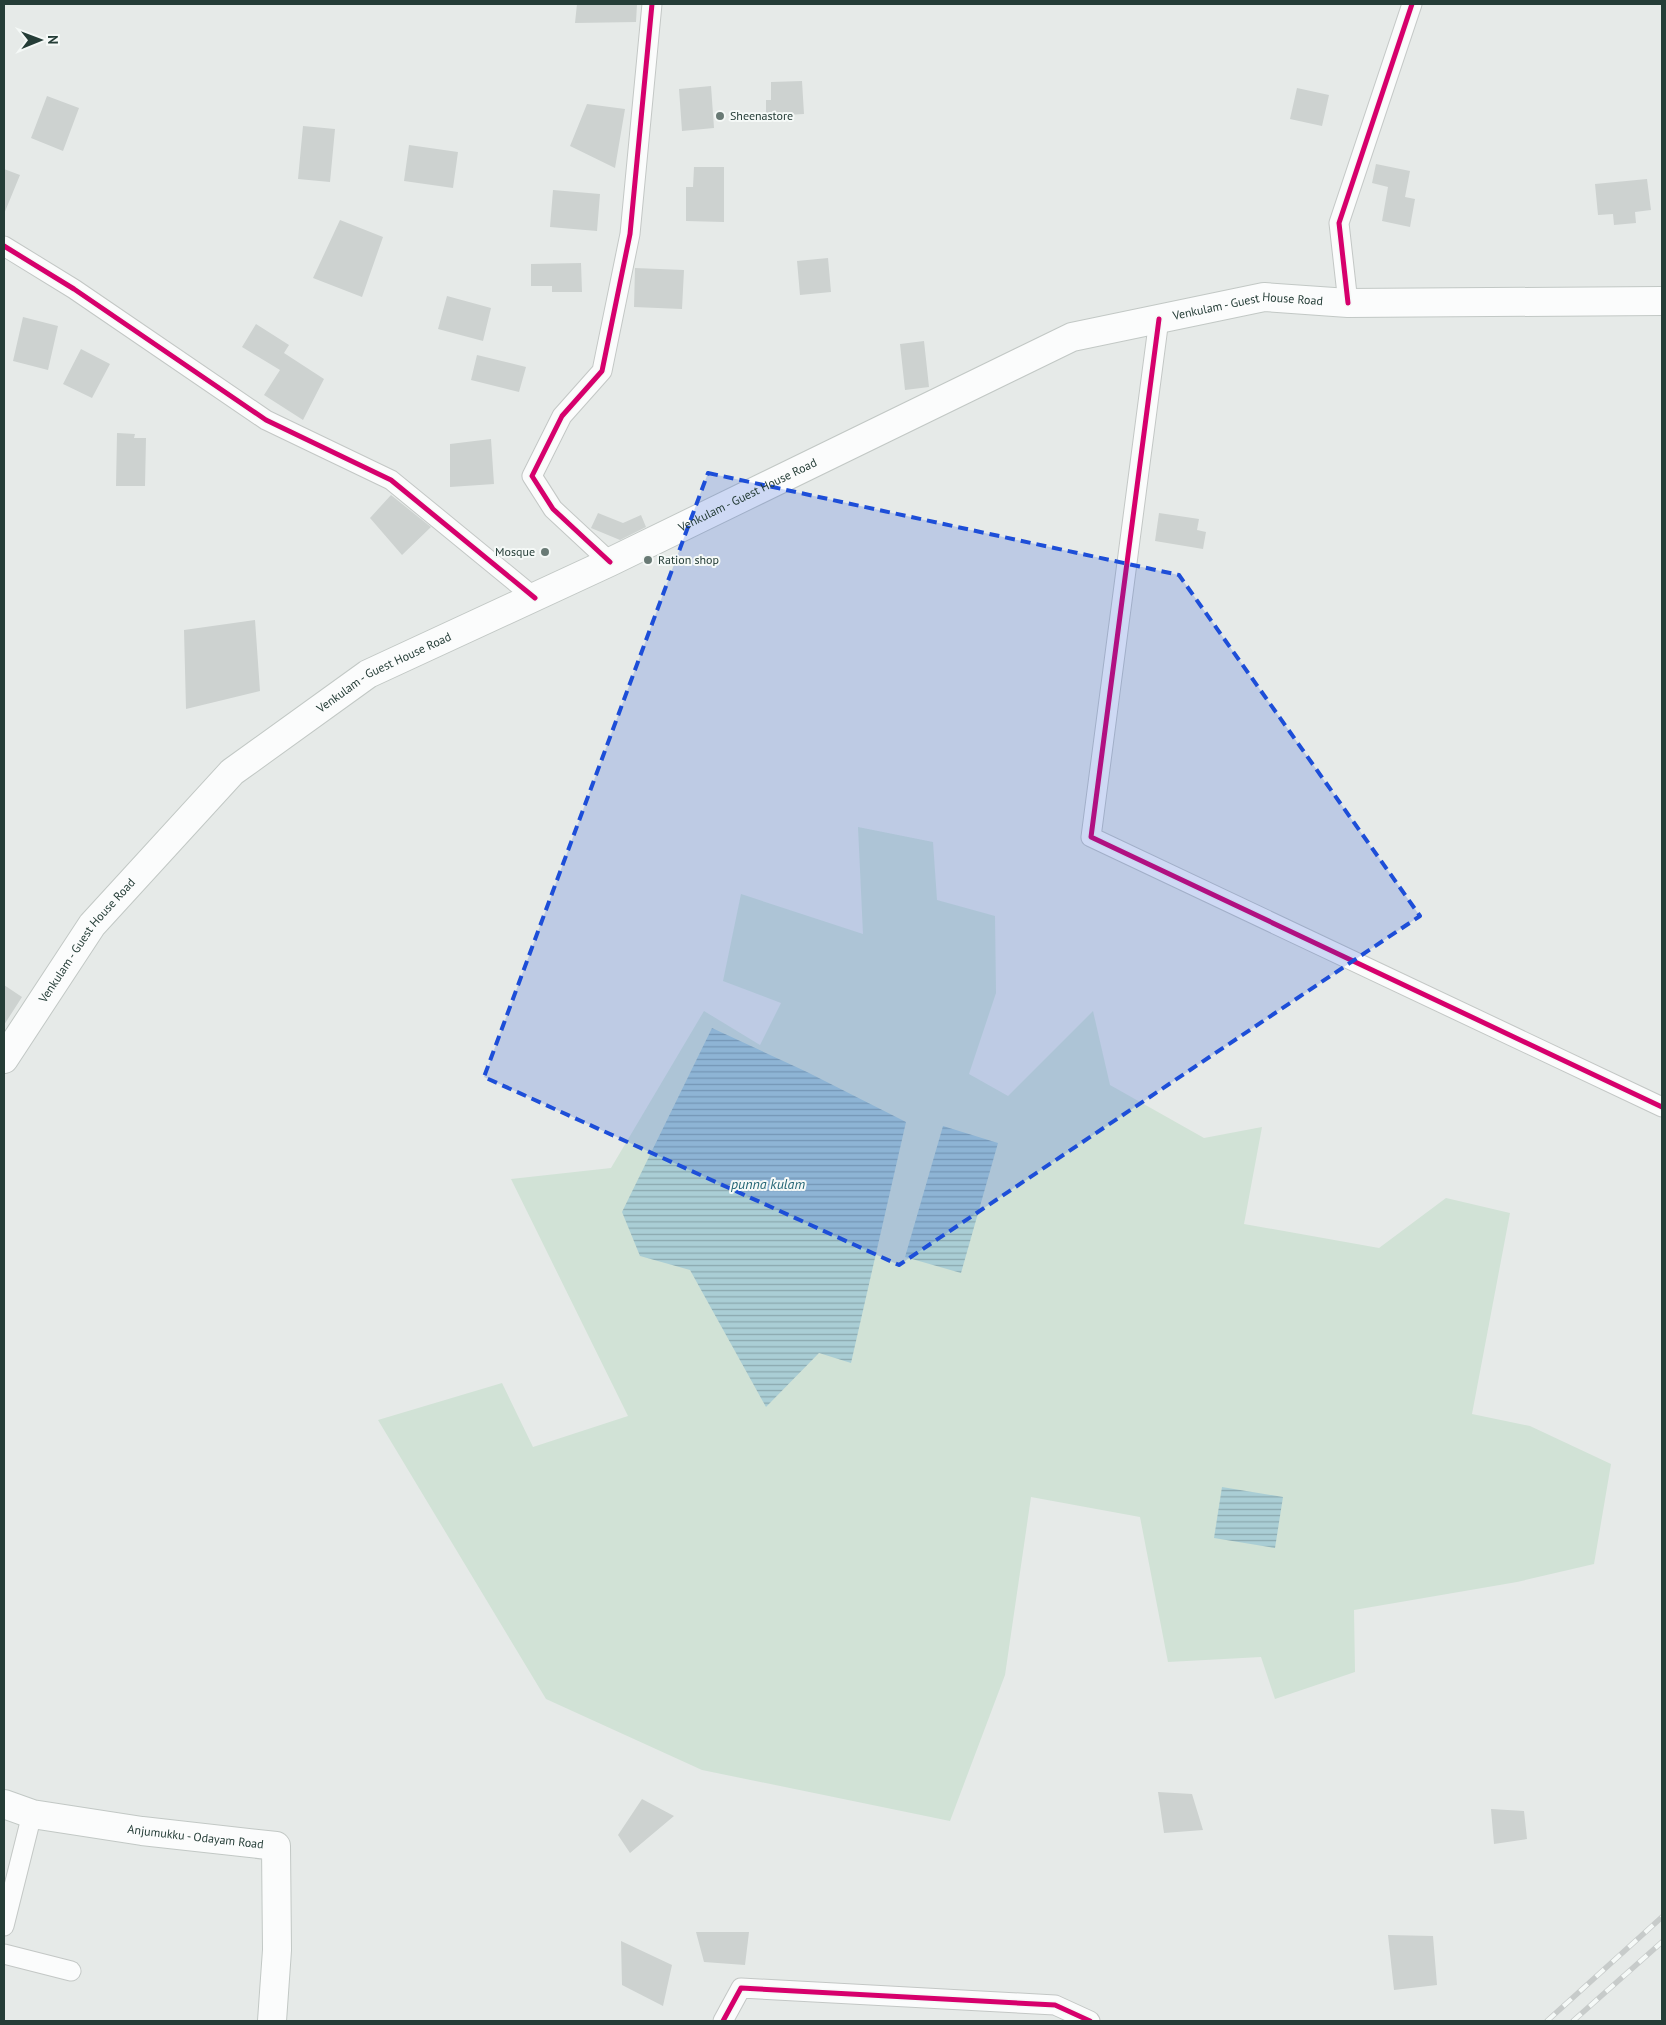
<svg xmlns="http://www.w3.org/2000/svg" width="1666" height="2025" font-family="'PT Sans',sans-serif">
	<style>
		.green { fill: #d1e2d6 }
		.water { fill: url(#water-rules) }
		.building { fill: #cdd2d0 }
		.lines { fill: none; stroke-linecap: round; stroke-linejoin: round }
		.minor-casing { stroke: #c3c7c5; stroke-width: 21 }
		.secondary-casing { stroke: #c2c8c5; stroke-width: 30 }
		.minor { stroke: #fbfcfc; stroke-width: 19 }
		.secondary { stroke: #fbfcfc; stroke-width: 28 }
		.rail-casing { stroke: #c7cbca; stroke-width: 5.5 }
		.rail { stroke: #f5f9f7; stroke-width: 4; stroke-dasharray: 11; stroke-linecap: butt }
		.cycleway-casing { stroke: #f5f9f7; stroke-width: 8 }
		.cycleway { stroke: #d6006c; stroke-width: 5 }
		.marked { fill: #1d4ed8; fill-opacity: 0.2; stroke: #1d4ed8; stroke-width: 4; stroke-dasharray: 10 6; stroke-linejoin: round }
		.poi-dot { fill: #697a75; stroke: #f5f9f7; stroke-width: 2 }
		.labels { text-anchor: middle; stroke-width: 4; stroke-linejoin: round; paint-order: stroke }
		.poi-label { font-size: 12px; fill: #253d37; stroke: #f5f9f7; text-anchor: start }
		.street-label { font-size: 12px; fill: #253d37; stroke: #f5f9f7 }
		.water-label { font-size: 14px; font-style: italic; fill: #236574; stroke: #f5f9f7 }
	</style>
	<defs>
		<pattern id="water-rules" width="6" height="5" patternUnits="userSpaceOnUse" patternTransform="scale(1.25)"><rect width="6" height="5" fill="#aaced5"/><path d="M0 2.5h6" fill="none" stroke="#8aa8ae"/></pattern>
	</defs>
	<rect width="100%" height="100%" fill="#e6eae8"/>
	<path class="green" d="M858,827L933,842L937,900L995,916L996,993L969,1074L1008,1096L1093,1011L1110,1085L1204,1138L1262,1127L1244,1224L1379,1248L1446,1198L1510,1213L1472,1414L1530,1426L1611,1464L1594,1564L1517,1582L1354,1610L1355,1672L1275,1699L1261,1657L1168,1662L1140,1517L1031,1497L1005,1675L950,1821L702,1770L546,1699L378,1420L502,1383L533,1447L628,1416L511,1179L611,1168L704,1011L760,1045L781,1003L723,981L741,894L863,934Z"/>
	<path class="water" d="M712,1028L807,1072L906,1122L851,1363L819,1353L766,1407L690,1270L640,1256L622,1212Z
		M943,1126L998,1143L961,1273L905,1257Z
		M1222,1487L1283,1497L1275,1548L1214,1538Z"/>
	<path class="building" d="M577,4H637L636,22L575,23Z
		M802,81L804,114L766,116V100H771V82Z
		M711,86L714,128L682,131L679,89Z
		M1297,88L1329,95L1322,126L1290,119Z
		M47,96L79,108L63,151L31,138Z
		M587,104L625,109L615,168L570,146Z
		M303,126L335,129L330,182L298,179Z
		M409,145L458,152L453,188L404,181Z
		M1376,164L1410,171L1405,197L1415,199L1410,227L1382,221L1388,187L1372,183Z
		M694,167H724V222L686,221V187H693Z
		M4,169L20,175L4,214Z
		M1647,179L1651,210L1635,212L1636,223L1614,225L1613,214L1598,215L1595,184Z
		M553,190L600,194L597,231L550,227Z
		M340,220L383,237L362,297L313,278Z
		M828,258L831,292L800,295L797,261Z
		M581,263L582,292H552V286H531V264Z
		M635,268L684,270L682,309L634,307Z
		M447,296L491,308L483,341L438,329Z
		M23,317L58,326L48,370L13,361Z
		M256,324L289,345L284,353L324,379L303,420L264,395L280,370L242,347Z
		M924,341L929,387L905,390L900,344Z
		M81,349L110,364L92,398L63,384Z
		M477,355L526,367L519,392L471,380Z
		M117,433L135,434L134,438H146L145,486H116Z
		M491,439L494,484L450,487V444Z
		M391,495L431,527L402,555L370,518Z
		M598,513L623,523L641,515L646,527L620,540L591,528Z
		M1159,513L1199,519L1197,530L1206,532L1203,549L1155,541Z
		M255,620L260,691L186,709L184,630Z
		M4,985L22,997L4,1025Z
		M1158,1792L1192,1794L1203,1830L1164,1833Z
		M642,1799L674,1816L630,1853L618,1835Z
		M1491,1809L1524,1811L1527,1839L1494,1844Z
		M696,1932H749L745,1965L704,1962Z
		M1388,1935L1433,1936L1437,1985L1394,1990Z
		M621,1941L672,1965L663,2006L622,1985Z"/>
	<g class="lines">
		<defs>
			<path id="minor" d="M4,246L74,289L266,420L391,480L535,598
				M1348,303L1339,223L1412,4
				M1159,319L1091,837L1662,1107
				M610,562L553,509L532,476L562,416L602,371L630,234L652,4
				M4,1926L32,1814
				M4,1954L71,1971
				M723,2021L741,1988L1055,2005L1090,2021"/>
			<g id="secondary">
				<path id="s1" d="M4,1059L92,925L232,772L368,674L610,562L1072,337L1264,297L1348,303L1662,301"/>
				<path id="s2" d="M4,1804L32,1814L142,1831L276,1846L277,1950L272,2021"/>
			</g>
		</defs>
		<use href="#minor" class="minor-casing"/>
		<use href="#secondary" class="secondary-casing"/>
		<use href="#minor" class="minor"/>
		<use href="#secondary" class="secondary"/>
		<defs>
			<path id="rail" d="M1547,2021L1662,1917
				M1573,2021L1662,1942"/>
		</defs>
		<use href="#rail" class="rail-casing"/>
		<use href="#rail" class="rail"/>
		<defs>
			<path id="cycleway" d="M4,246L74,289L266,420L391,480L535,598
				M1348,303L1339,223L1412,4
				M1159,319L1091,837L1662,1107
				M610,562L553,509L532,476L562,416L602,371L630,234L652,4
				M723,2021L741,1988L1055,2005L1090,2021"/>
		</defs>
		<use href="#cycleway" class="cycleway-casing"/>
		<use href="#cycleway" class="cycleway"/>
	</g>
	<path class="marked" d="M708,473L1179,575L1420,916L899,1265L484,1077Z"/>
	<g class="poi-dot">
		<circle cx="720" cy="116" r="5"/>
		<circle cx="545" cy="552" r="5"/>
		<circle cx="648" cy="560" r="5"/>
	</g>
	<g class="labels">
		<g class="poi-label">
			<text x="730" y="120">Sheenastore</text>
			<text x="535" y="556" text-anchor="end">Mosque</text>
			<text x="658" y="564">Ration shop</text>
		</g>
		<g class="street-label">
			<text dy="4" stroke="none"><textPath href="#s1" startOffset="1495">Venkulam - Guest House Road</textPath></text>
			<text dy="4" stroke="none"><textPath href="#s1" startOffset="955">Venkulam - Guest House Road</textPath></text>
			<text dy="4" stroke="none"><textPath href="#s1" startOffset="550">Venkulam - Guest House Road</textPath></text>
			<text dy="4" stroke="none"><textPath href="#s1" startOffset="145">Venkulam - Guest House Road</textPath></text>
			<text dy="4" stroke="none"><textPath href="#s2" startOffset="195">Anjumukku - Odayam Road</textPath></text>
		</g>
		<g class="water-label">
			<text x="768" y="1189">punna kulam</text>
		</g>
	</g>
	<rect width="1666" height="2025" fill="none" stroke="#253d37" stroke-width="10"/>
	<g transform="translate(40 40) rotate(89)" stroke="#f5f9f7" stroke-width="4" paint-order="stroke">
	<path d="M0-4L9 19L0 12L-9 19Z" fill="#253d37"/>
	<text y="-8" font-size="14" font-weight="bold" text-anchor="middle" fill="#253d37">N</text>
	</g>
</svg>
